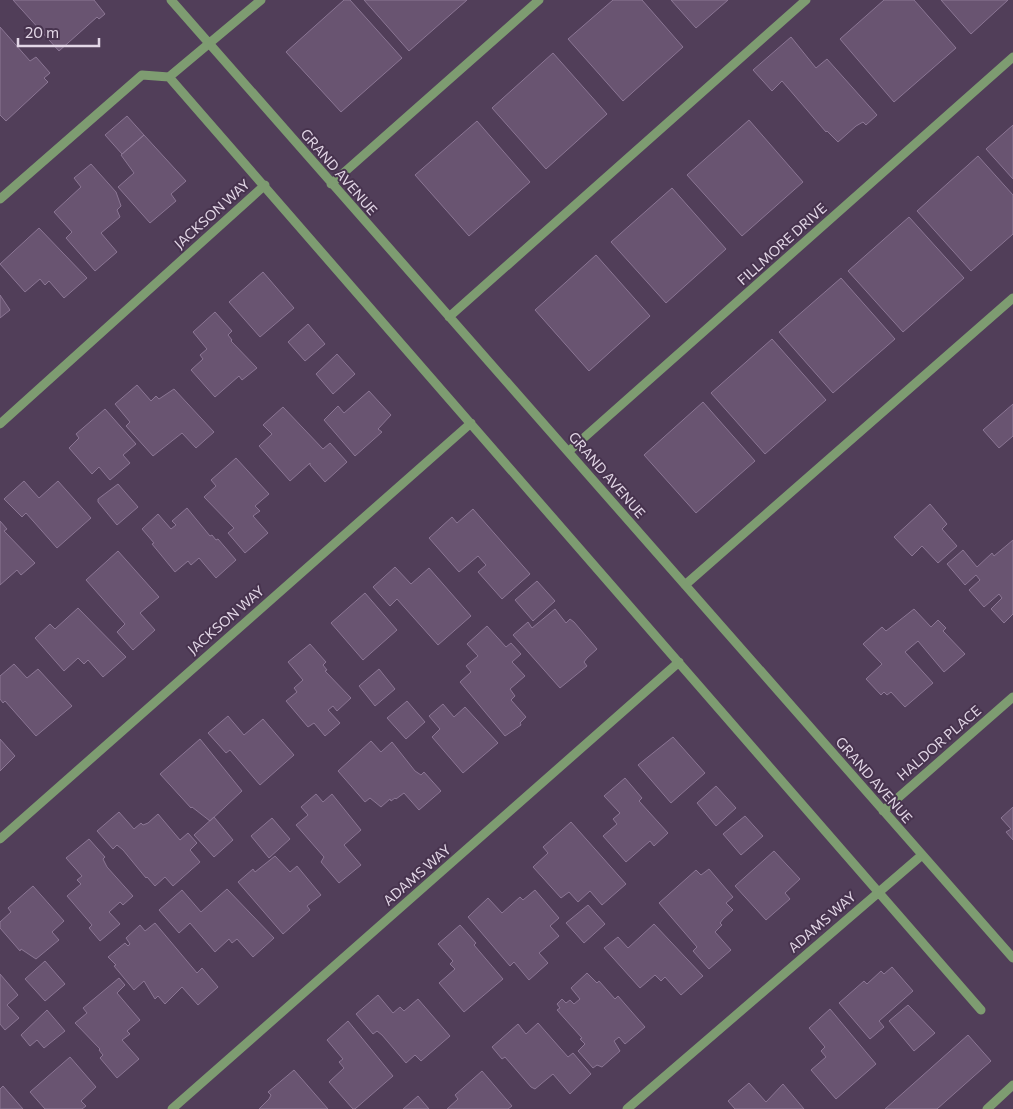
<svg xmlns="http://www.w3.org/2000/svg" width="1013" height="1109" font-family="Commissioner,sans-serif">
	<style>
		.building { fill: #695471; stroke: #8b7694 }
		.lines { fill: none; stroke-linecap: round; stroke-linejoin: round }
		.minor { stroke: #7e9c71; stroke-width: 9 }
		.labels { text-anchor: middle; stroke-width: 4; stroke-linejoin: round; paint-order: stroke }
		.street-label { font-size: 14px; fill: #e3d7e7; stroke: #47334e }
	</style>
	<rect width="100%" height="100%" fill="#513e59"/>
	<path class="building" d="M13,0H94L105,14L99,19L97,17L59,51Z
		M344,0H350L402,58L341,112L286,52Z
		M364,0H467L409,51Z
		M613,0H642L683,47L623,101L568,39Z
		M671,0H728L696,28Z
		M884,0H914L956,48L894,102L840,39Z
		M941,0H1008L971,34Z
		M0,27L30,61L36,57L50,73L44,78L48,82L6,121L0,115Z
		M791,37L816,68L827,59L877,115L866,125L863,122L856,126L838,142L827,131L826,132L782,81L772,91L753,70Z
		M553,53L607,114L546,169L492,108Z
		M127,116L144,135L122,154L105,135Z
		M749,120L803,182L742,236L687,175Z
		M477,121L530,182L469,236L415,175Z
		M1013,125V179L986,149Z
		M144,135L186,181L171,194L176,201L150,223L118,187L134,173L121,155Z
		M978,156L1013,195V234L971,271L917,211Z
		M91,164L116,192L121,206L117,210L120,217L101,233L117,252L95,271L66,238L72,232L54,212L81,187L74,178Z
		M672,188L726,249L666,303L611,242Z
		M909,217L964,278L903,332L848,271Z
		M39,228L87,278L64,298L49,281L45,285L40,279L25,292L0,264Z
		M596,255L650,316L589,371L535,310Z
		M263,272L294,308L260,337L229,302Z
		M841,278L895,339L833,393L779,332Z
		M0,295L10,310L0,318Z
		M215,312L232,331L228,335L232,340L231,341L257,368L242,380L239,376L215,397L191,370L203,359L200,355L207,349L193,332Z
		M308,324L325,344L305,361L288,342Z
		M772,339L826,400L765,454L711,393Z
		M337,354L355,374L333,394L316,374Z
		M137,385L151,401L156,396L159,399L174,389L214,432L196,448L182,433L153,456L126,426L130,422L115,404Z
		M369,391L391,415L378,429L382,432L355,456L324,420L338,406L344,413Z
		M703,402L755,461L696,513L644,455Z
		M1013,404V436L999,448L983,430Z
		M283,407L323,449L330,443L347,462L325,482L310,465V463L290,481L259,446L272,434L263,425Z
		M105,409L136,444L123,455L130,463L110,480L99,467L92,474L69,448L79,438L76,434Z
		M236,458L269,494L255,506L260,511L253,516L268,533L245,553L228,533L234,528L204,497L216,486L211,480Z
		M24,481L39,498L58,481L91,518L57,548L26,513L22,517L4,499Z
		M118,484L138,507L117,525L98,502V499Z
		M930,504L947,524L942,529L957,546L938,563L922,546L912,556L894,537Z
		M187,508L210,536L212,535L216,540L218,539L236,560L216,578L199,558L191,565L188,561L175,572L152,544L154,543L142,529L158,514L171,529L176,525L172,521Z
		M473,509L530,574L502,599L478,572L486,565L478,556L459,572L429,538L452,517L457,523Z
		M0,521L7,529L4,531L35,563L21,575L17,570L0,585Z
		M1013,540V614L1004,623L991,609L1002,598L999,594L984,607L969,590L980,580L976,575L965,585L947,564L963,550L977,567L992,553L994,556Z
		M118,551L159,597L140,613L155,630L133,650L117,632L125,624L86,580Z
		M395,567L411,584L429,568L471,616L438,645L397,599L390,606L373,587Z
		M537,581L555,601L533,621L515,600Z
		M365,593L397,630L363,660L331,623Z
		M78,608L126,657L103,677L88,660L84,664L78,658L64,671L35,638L50,624L55,629Z
		M555,609L566,623L570,619L574,622L597,649L587,658L584,662L587,666L560,688L513,635L528,622L532,628Z
		M914,609L931,627L938,620L946,628L943,631L965,654L944,672L918,641L905,652L933,683L905,707L891,692L887,695L884,692L881,695L866,679L882,664L863,644L882,627L886,631Z
		M487,626L506,647L511,643L521,654L512,662L525,676L510,689L515,696L511,700L526,717L520,723L521,725L505,736L460,682L471,672L466,666L478,656L467,644Z
		M310,644L326,662L323,665L327,670L325,671L351,698L337,711L333,706L328,710L340,723L325,736L314,723L308,727L286,701L297,692L294,688L303,680L288,662Z
		M14,664L27,678L38,669L72,706L36,736L5,701L3,703L0,699V676Z
		M379,669L395,689L375,706L359,686Z
		M407,701L425,722L406,739L387,718Z
		M443,704L454,717L465,707L498,743L463,773L432,737L440,729L429,716Z
		M228,716L244,735L263,719L294,755L260,785L230,750L226,753L208,733Z
		M673,737L705,773L671,803L638,765Z
		M0,739L15,756L0,771Z
		M200,739L242,791L210,821L192,807L191,808L160,774Z
		M371,741L381,752L392,742L415,771L421,775L424,772L441,791L419,810L404,793L396,799L395,798L391,801L390,799L381,807L370,798L365,802L338,771Z
		M625,778L642,798L639,801L668,833L654,846L650,841L626,862L603,836L617,824L613,819L620,813L604,796Z
		M716,786L736,808L716,826L697,803Z
		M316,794L323,802L332,794L361,830L344,845L361,865L339,883L321,862L324,857L296,825L308,815L301,807Z
		M1013,807V840L1006,832L1011,829L1001,818Z
		M119,812L134,829L141,823L143,825L148,823L158,814L180,840L188,833L197,843L190,850L200,862L173,886L165,877L155,886L147,877L146,878L123,850L117,845L113,849L97,831Z
		M745,816L763,836L741,855L723,834Z
		M214,817L233,840L214,857L194,835Z
		M272,818L290,839L269,858L251,836Z
		M571,822L626,884L602,905L590,891L578,902L569,892L561,898L533,867L548,853L543,847Z
		M89,839L105,857L103,859L107,867L133,896L123,905L120,902L109,912L120,924L100,941L89,928L92,925L67,896L81,884L77,880L82,876L66,858Z
		M774,851L800,879L785,893L790,899L766,920L735,886Z
		M275,856L290,872L297,866L321,895L307,906L310,910L283,934L238,882L253,869L255,872Z
		M709,869L733,897L726,903L733,910L723,919L720,923L722,925L715,932L731,950L709,969L693,951L697,947L659,903L696,870L701,875Z
		M33,886L64,921L52,932L59,940L36,959L21,949L20,951L0,928V922L11,912L8,908Z
		M227,889L274,938L253,957L237,939L232,943L229,939L215,952L190,923L179,933L159,910L182,890L201,912Z
		M535,890L559,918L550,926L559,936L539,953L548,963L529,980L514,962L510,966L468,917L488,898L502,913L520,897L523,900Z
		M588,905L605,924L584,943L566,923Z
		M155,923L197,973L202,968L218,987L198,1005L182,987L165,1004L158,996L155,999L144,981L134,990L114,966L116,965L108,957L125,943L128,946L130,944L126,938L140,925L145,931Z
		M654,924L703,976L681,995L665,977L661,981L655,975L640,988L604,948L618,937L628,948Z
		M460,925L476,943L474,945L503,979L464,1012L439,983L455,969L450,964L453,961L438,944Z
		M45,961L65,984L45,1001L25,979Z
		M892,967L913,991L879,1021L884,1027L870,1039L839,1003L864,981L867,984L881,971L884,974Z
		M587,973L597,983L599,981L615,999L618,996L645,1027L625,1044L619,1037L614,1041L620,1051L602,1067L597,1065L593,1068L578,1051L585,1044L580,1039L582,1038L557,1010L560,1008L557,1004L562,999L566,1003L570,1000L574,1004L580,999L571,988Z
		M0,974L18,995L7,1005L19,1018L5,1030L0,1024Z
		M119,978L125,985L117,993L140,1020L127,1031L130,1034L122,1040L139,1059L117,1078L100,1058L103,1055L99,1050L100,1049L75,1023L87,1013L83,1008Z
		M378,995L393,1013L400,1007L404,1011L418,999L450,1036L421,1061L415,1055L406,1063L382,1035L377,1031L373,1034L356,1014Z
		M908,1005L935,1033L914,1051L889,1021Z
		M830,1009L876,1064L836,1099L811,1070L826,1057L821,1051L825,1047L809,1028Z
		M47,1010L65,1031L44,1048L37,1040L30,1046L21,1035Z
		M348,1021L393,1076L355,1109H353L329,1082L344,1068L339,1062L343,1059L327,1040Z
		M538,1023L568,1057L573,1053L591,1074L570,1094L553,1074L535,1089L531,1087L505,1057L502,1059L492,1047L518,1024L526,1034Z
		M968,1035L991,1061L937,1109H885Z
		M70,1057L96,1087L81,1101L86,1106L82,1109H45L30,1092Z
		M294,1070L328,1109H259L269,1099L271,1095L268,1092Z
		M482,1071L512,1106L508,1109H447L458,1099L455,1095Z
		M749,1083L766,1102L783,1084L804,1109H735L728,1101Z
		M3,1086L23,1109H0V1089Z
		M418,1096L429,1109H403Z"/>
	<g class="lines">
		<path class="minor" d="M171,0L1013,958
			M169,77L261,0
			M331,184L539,0
			M0,199L142,75L169,77L981,1010
			M449,317L806,0
			M0,424L265,185
			M569,451L1013,57
			M685,585L1013,298
			M883,811L1013,697
			M0,839L471,423
			M172,1109L679,662
			M627,1109L922,855
			M987,1109L1013,1085"/>
	</g>
	<g class="labels">
		<g class="street-label">
			<text transform="translate(339 172) rotate(49)" y="5">GRAND AVENUE</text>
			<text transform="translate(212 214) rotate(-42)" y="5">JACKSON WAY</text>
			<text transform="translate(782 244) rotate(-42)" y="5">FILLMORE DRIVE</text>
			<text transform="translate(607 475) rotate(49)" y="5">GRAND AVENUE</text>
			<text transform="translate(226 620) rotate(-41)" y="5">JACKSON WAY</text>
			<text transform="translate(939 743) rotate(-41)" y="5">HALDOR PLACE</text>
			<text transform="translate(874 780) rotate(49)" y="5">GRAND AVENUE</text>
			<text transform="translate(417 875) rotate(-41)" y="5">ADAMS WAY</text>
			<text transform="translate(822 922) rotate(-41)" y="5">ADAMS WAY</text>
		</g>
	</g>
	<path d="M18 38v8h81v-8" fill="none" stroke="#e3d7e7" stroke-width="2.5"/>
	<text x="25" y="38" font-size="15" fill="#e3d7e7" stroke="#47334e" stroke-width="4" paint-order="stroke">20 m</text>
</svg>
